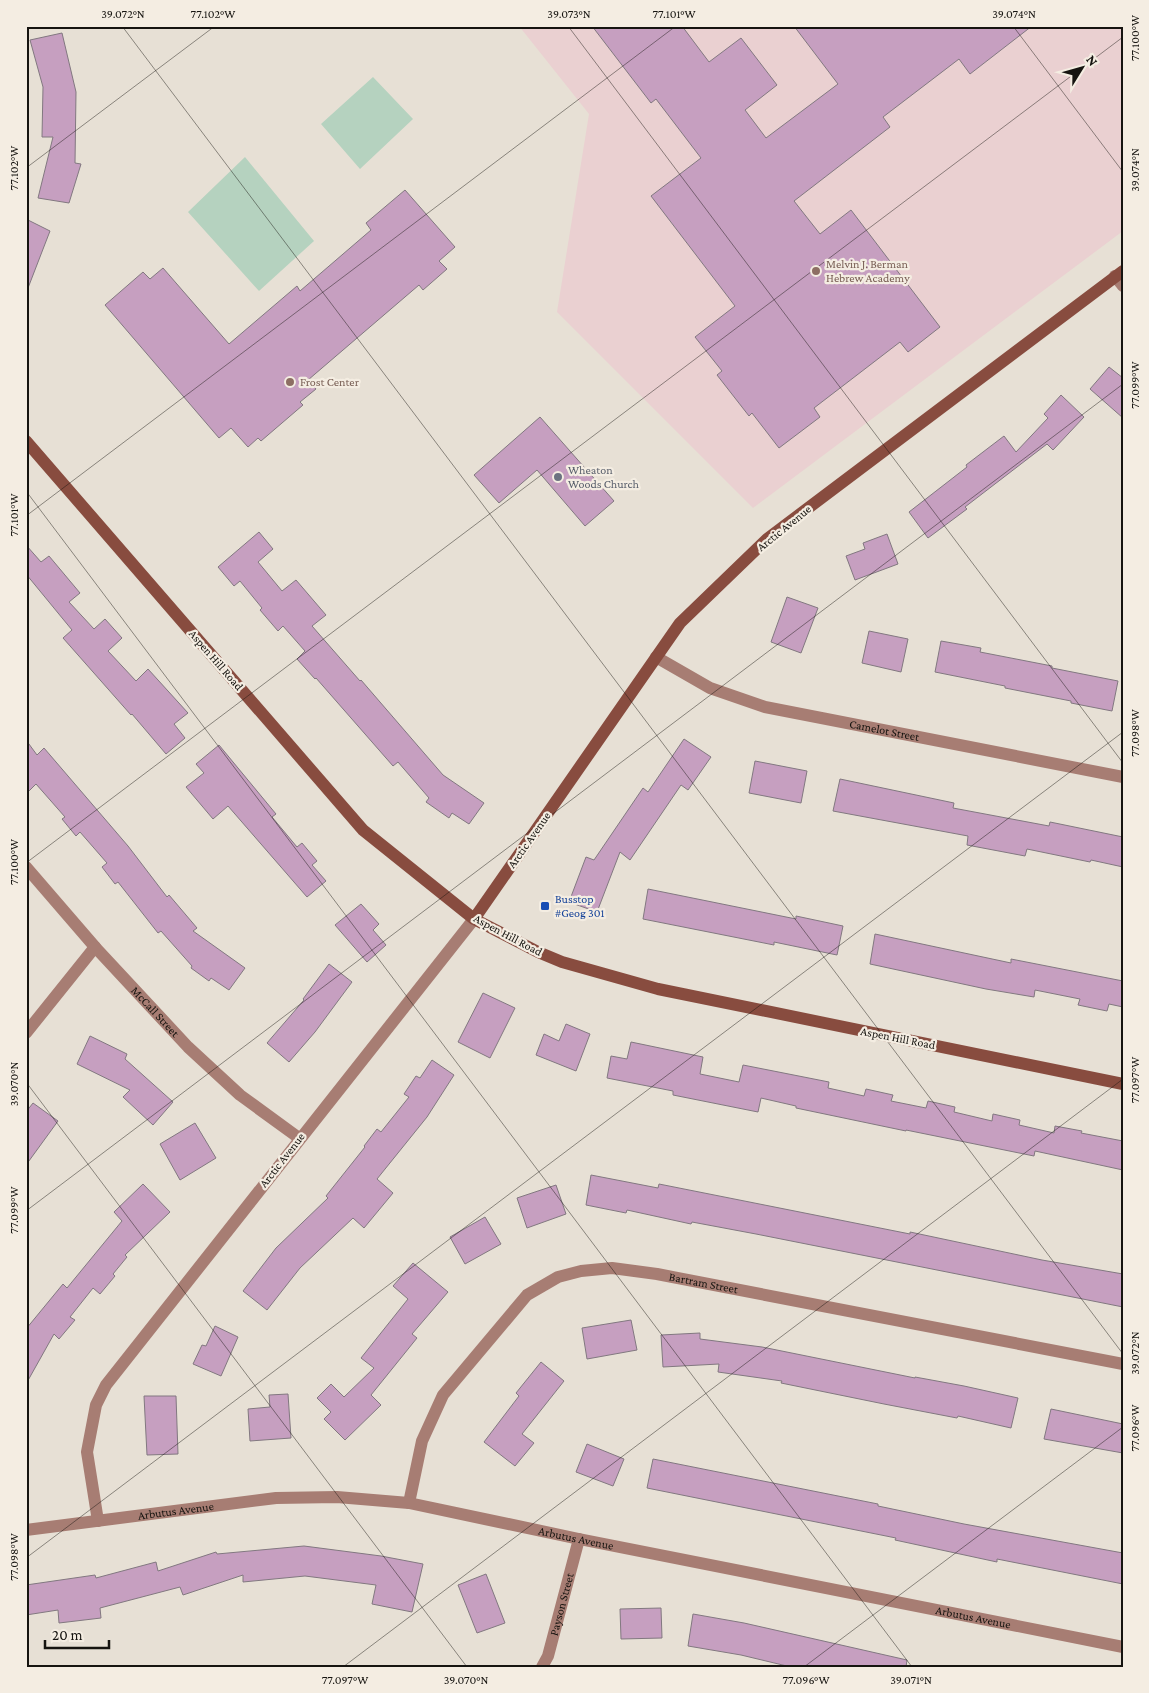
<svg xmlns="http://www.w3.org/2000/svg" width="1149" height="1693" font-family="'Crimson Pro',serif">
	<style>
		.education { fill: #ead0d1 }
		.green { fill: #b5d2bf }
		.building { fill: #c69fc0; stroke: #827880 }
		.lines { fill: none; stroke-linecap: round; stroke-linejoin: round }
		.street { stroke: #a77d73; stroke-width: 12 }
		.secondary { stroke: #884c3f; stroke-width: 12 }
		.ticks { fill: none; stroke: #161410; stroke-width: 1; stroke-opacity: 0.45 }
		.education-dot { fill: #8d6e63; stroke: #f4ede2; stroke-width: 2 }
		.worship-dot { fill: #6b7280; stroke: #f4ede2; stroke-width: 2 }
		.transit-dot { fill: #1a4fb4; stroke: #f4ede2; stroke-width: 2 }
		.labels { text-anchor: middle; stroke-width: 4.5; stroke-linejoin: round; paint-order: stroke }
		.education-label { font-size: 12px; fill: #785e54; stroke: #f4ede2; text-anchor: start }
		.worship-label { font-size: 12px; fill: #5b616d; stroke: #f4ede2; text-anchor: start }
		.street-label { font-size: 12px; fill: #161410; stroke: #f4ede2 }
		.transit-label { font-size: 12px; fill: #164399; stroke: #f4ede2; text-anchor: start }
		.neatline { fill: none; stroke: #161410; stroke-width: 2 }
		.ticks-label { font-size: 12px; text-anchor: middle; fill: #161410 }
	</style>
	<rect width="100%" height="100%" fill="#e7e0d5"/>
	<path class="education" d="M519,26H1123V231L753,508L557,312L589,114Z"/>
	<path class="green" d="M373,77L413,119L360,169L321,124Z
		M245,157L314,241L259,291L188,212Z"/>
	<path class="building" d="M592,26H682L709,62L741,38L777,85L745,110L766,138L838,84L794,26H1032L970,74L959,59L883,117L890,127L794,201L820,234L851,210L940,327L908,352L900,342L814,408L820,417L779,448L752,413L749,416L717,375L722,371L695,337L735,306L651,196L701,158L656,99L651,103Z
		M62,33L76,92L75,163L81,164L69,203L38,198L53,137H42L43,87L30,40Z
		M405,190L455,247L439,261L447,269L423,290L419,285L308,380L316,389L300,402L303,405L261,441L258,438L248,447L231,428L219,438L105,305L143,272L150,279L163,268L229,344L297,286L300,291L371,230L366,223Z
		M26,219L50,231L28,288H26Z
		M1109,367L1123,378V418L1090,389Z
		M1061,395L1084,417L1053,450L1047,444L965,507L967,509L928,538L909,512L967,467L966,465L1004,436L1016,452L1048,418L1044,414Z
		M540,417L614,501L585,526L537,470L499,503L474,475Z
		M259,532L273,549L258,562L282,591L296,580L326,615L312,626L360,681L361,680L443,775L484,803L469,824L452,813L449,818L426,802L429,798L398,762L393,766L316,678L315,679L297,659L305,651L283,626L278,631L260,610L262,608L240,581L234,586L218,567Z
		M887,534L898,564L855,580L846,556L865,549L863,543Z
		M26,545L41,562L49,556L80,593L69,602L94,629L105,619L122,638L108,651L136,681L148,669L188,713L174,724L185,738L166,754L132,714L131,715L63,638L72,630L26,574Z
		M787,597L818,608L801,653L771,642Z
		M869,631L908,639L901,672L862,663Z
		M941,641L981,648L980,652L1052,666V668L1118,681L1112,711L1071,703V701L1005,688V686L935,672Z
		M684,739L711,757L688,790L681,785L630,860L620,852L597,912L569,902L586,857L594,860L643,788L648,792Z
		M26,740L37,755L44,748L128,846L167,897L169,895L197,928L193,931L245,968L229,990L211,978L209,981L191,968L192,966L161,931L158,933L118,882L115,884L102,867L107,863L80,832L76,836L62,819L65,817L36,784L26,794Z
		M219,745L276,814L272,817L297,847L302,843L317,861L312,865L326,881L307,897L228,806L213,819L186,787L204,773L196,764Z
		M755,761L807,771L801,803L749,793Z
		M840,779L954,803L953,808L1049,826L1050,822L1123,837V867L1091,860L1090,862L1027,849L1025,856L967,845L968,836L833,811Z
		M648,889L796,919V916L843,926L837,955L774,942V945L643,919Z
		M361,904L379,924L373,930L386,945L367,962L335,925Z
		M875,934L1011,963V959L1123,981V1007L1109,1004L1107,1011L1078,1005L1080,999L1035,990L1034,997L986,989L870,964Z
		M329,964L352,982L315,1032L289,1062L267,1043L304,1000L303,999Z
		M483,993L515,1008L490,1058L458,1042Z
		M566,1024L590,1034L576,1071L536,1055L544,1034L559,1041Z
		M90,1036L127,1054L125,1059L173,1102L153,1125L123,1097L130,1090L77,1064Z
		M631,1042L703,1057L700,1074L739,1082L743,1065L829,1082L828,1088L864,1096L866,1089L893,1095L891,1101L926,1108L928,1101L955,1107L954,1112L992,1121L993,1114L1020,1120L1019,1125L1054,1133L1055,1126L1082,1131L1081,1133L1123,1141V1170L1035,1151L1034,1156L906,1130V1131L796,1108V1106L761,1098L758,1112L673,1095V1091L607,1078L611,1056L627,1059Z
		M432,1060L454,1075L427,1117L377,1179L393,1193L364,1228L353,1218L300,1268L267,1310L243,1291L276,1248L328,1198L326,1196L365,1147L364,1146L377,1129L381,1132L409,1097L404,1094L416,1076L420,1078Z
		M33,1103L58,1121L26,1165V1112Z
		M195,1123L216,1158L180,1180L160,1144Z
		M591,1175L658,1188L659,1184L910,1234V1232L1042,1260L1123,1274V1307L756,1234L692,1222L691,1224L627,1210L626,1213L586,1205Z
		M143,1184L170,1212L125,1255L127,1257L113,1274L115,1276L100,1294L93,1288L70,1317L75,1320L59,1339L54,1334L26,1384V1329L63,1284L67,1288L122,1221L114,1212Z
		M556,1185L566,1214L527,1228L517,1198Z
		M485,1217L501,1244L465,1264L450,1237Z
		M413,1263L448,1292L412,1334L417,1338L371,1395L381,1405L345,1440L324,1419L331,1412L317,1398L331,1384L344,1397L374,1368L361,1358L408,1299L393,1286Z
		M631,1320L637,1350L587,1359L582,1328Z
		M215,1326L238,1337L221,1376L193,1364L202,1345L206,1346Z
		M700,1333V1339L762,1347L915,1378V1377L964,1386L1018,1398L1011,1428L958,1416L957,1418L884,1404L781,1383L782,1381L718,1372L719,1364L663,1367L661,1335Z
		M541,1362L564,1381L522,1434L534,1443L515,1466L484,1442L519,1396L516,1393Z
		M288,1394L291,1438L250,1441L248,1409L270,1407L269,1395Z
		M144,1396H176L178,1454L147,1455Z
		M1051,1409L1123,1424V1453L1044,1439Z
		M587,1444L624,1459L613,1486L576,1472Z
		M653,1459L878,1504V1506L964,1524L1123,1553V1584L997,1559V1562L895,1540L896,1538L647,1488Z
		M304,1546L381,1556L423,1564L412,1612L372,1604L376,1585L305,1576L243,1582V1575L183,1595L180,1587L100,1608L101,1618L59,1623L58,1610L26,1615V1585L95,1575L96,1578L156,1562L158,1571L216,1552L217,1554Z
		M486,1574L505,1623L477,1633L458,1585Z
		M661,1608L662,1638L621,1639L620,1609Z
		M693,1614L744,1623L907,1660L906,1667H791L741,1655L688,1646Z"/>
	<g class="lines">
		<g class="street">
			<path d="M1115,276L1123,286"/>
			<path id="s1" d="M656,657L710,688L765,707L1123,777"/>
			<path id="s2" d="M26,867L95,947L188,1047L240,1095L299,1138"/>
			<path d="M26,1033L95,947"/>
			<path id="s3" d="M409,1503L422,1441L443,1395L527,1295L558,1277L581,1271L612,1268L657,1274L1123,1364"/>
			<path d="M98,1521L87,1452L96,1405L106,1385L474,919"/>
			<path id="s4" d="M26,1530L276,1498L337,1497L409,1503L579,1539L1123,1647"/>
			<path id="s5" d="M542,1667L548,1656L579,1539"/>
		</g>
		<path class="secondary" d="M26,441L363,830L474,919L538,952L562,962L658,989L1123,1084
			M474,919L680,623L767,539L1123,271"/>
	</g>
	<path class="ticks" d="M122,26L1123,1354M568,26L1123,763M1013,26L1123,172M26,168L215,26M26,491L912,1667M26,516L676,26M26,863L1123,37M26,1082L467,1667M26,1211L1123,384M26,1558L1123,732M343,1667L1123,1079M804,1667L1123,1427"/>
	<g class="education-dot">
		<circle cx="816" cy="271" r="5"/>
		<circle cx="290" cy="382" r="5"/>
	</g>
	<circle class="worship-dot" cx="558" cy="477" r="5"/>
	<rect class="transit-dot" x="540" y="901" width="10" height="10" rx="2.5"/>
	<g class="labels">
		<g class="education-label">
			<text x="826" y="268">Melvin J. Berman<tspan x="826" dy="14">Hebrew Academy</tspan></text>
			<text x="300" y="386">Frost Center</text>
		</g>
		<g class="worship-label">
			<text x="568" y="474">Wheaton<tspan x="568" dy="14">Woods Church</tspan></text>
		</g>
		<g class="street-label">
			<text transform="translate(784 528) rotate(-39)" y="4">Arctic Avenue</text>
			<text transform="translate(216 660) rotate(49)" y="4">Aspen Hill Road</text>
			<text dy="4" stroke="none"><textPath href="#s1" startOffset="242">Camelot Street</textPath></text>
			<text transform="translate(529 840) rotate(-55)" y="4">Arctic Avenue</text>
			<text transform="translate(508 935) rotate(28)" y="4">Aspen Hill Road</text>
			<text dy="4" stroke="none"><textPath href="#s2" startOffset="194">McCall Street</textPath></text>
			<text transform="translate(898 1038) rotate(11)" y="4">Aspen Hill Road</text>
			<text transform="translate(282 1160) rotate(-52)" y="4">Arctic Avenue</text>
			<text dy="4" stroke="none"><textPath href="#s3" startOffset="428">Bartram Street</textPath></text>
			<text dy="4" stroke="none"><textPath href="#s4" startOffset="151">Arbutus Avenue</textPath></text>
			<text dy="4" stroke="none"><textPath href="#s4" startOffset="556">Arbutus Avenue</textPath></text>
			<text dy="4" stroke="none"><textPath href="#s5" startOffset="66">Payson Street</textPath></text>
			<text dy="4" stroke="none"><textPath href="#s4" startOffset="961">Arbutus Avenue</textPath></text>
		</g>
		<g class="transit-label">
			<text x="555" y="903">Busstop<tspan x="555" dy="14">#Geog 301</tspan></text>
		</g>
	</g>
	<rect width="1149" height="1693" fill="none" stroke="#f4ede2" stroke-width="55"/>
	<g transform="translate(1082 68) rotate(53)" stroke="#f4ede2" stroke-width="4" paint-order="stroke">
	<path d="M0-4L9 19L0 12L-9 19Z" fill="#161410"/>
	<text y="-8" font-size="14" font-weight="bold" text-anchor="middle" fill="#161410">N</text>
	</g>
	<path d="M45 1640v8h64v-8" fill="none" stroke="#161410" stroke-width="2.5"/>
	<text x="52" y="1640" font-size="15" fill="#161410" stroke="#f4ede2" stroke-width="4" paint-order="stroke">20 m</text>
	<rect x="28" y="28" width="1094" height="1638" class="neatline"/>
	<g class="ticks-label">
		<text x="123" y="18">39.072°N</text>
		<text x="213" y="18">77.102°W</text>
		<text x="569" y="18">39.073°N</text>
		<text x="674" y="18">77.101°W</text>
		<text x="1014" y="18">39.074°N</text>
		<text transform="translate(1135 38) rotate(-90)" y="4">77.100°W</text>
		<text transform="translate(14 168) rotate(-90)" y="4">77.102°W</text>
		<text transform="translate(1135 170) rotate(-90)" y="4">39.074°N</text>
		<text transform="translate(1135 385) rotate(-90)" y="4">77.099°W</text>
		<text transform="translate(14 515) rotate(-90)" y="4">77.101°W</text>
		<text transform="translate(1135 733) rotate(-90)" y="4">77.098°W</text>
		<text transform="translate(14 862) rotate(-90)" y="4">77.100°W</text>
		<text transform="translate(1135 1080) rotate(-90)" y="4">77.097°W</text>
		<text transform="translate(14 1084) rotate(-90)" y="4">39.070°N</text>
		<text transform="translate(14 1210) rotate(-90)" y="4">77.099°W</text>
		<text transform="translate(1135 1353) rotate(-90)" y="4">39.072°N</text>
		<text transform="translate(1135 1428) rotate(-90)" y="4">77.096°W</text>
		<text transform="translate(14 1557) rotate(-90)" y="4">77.098°W</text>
		<text x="345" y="1684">77.097°W</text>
		<text x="466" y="1684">39.070°N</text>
		<text x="806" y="1684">77.096°W</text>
		<text x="911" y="1684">39.071°N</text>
	</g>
</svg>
